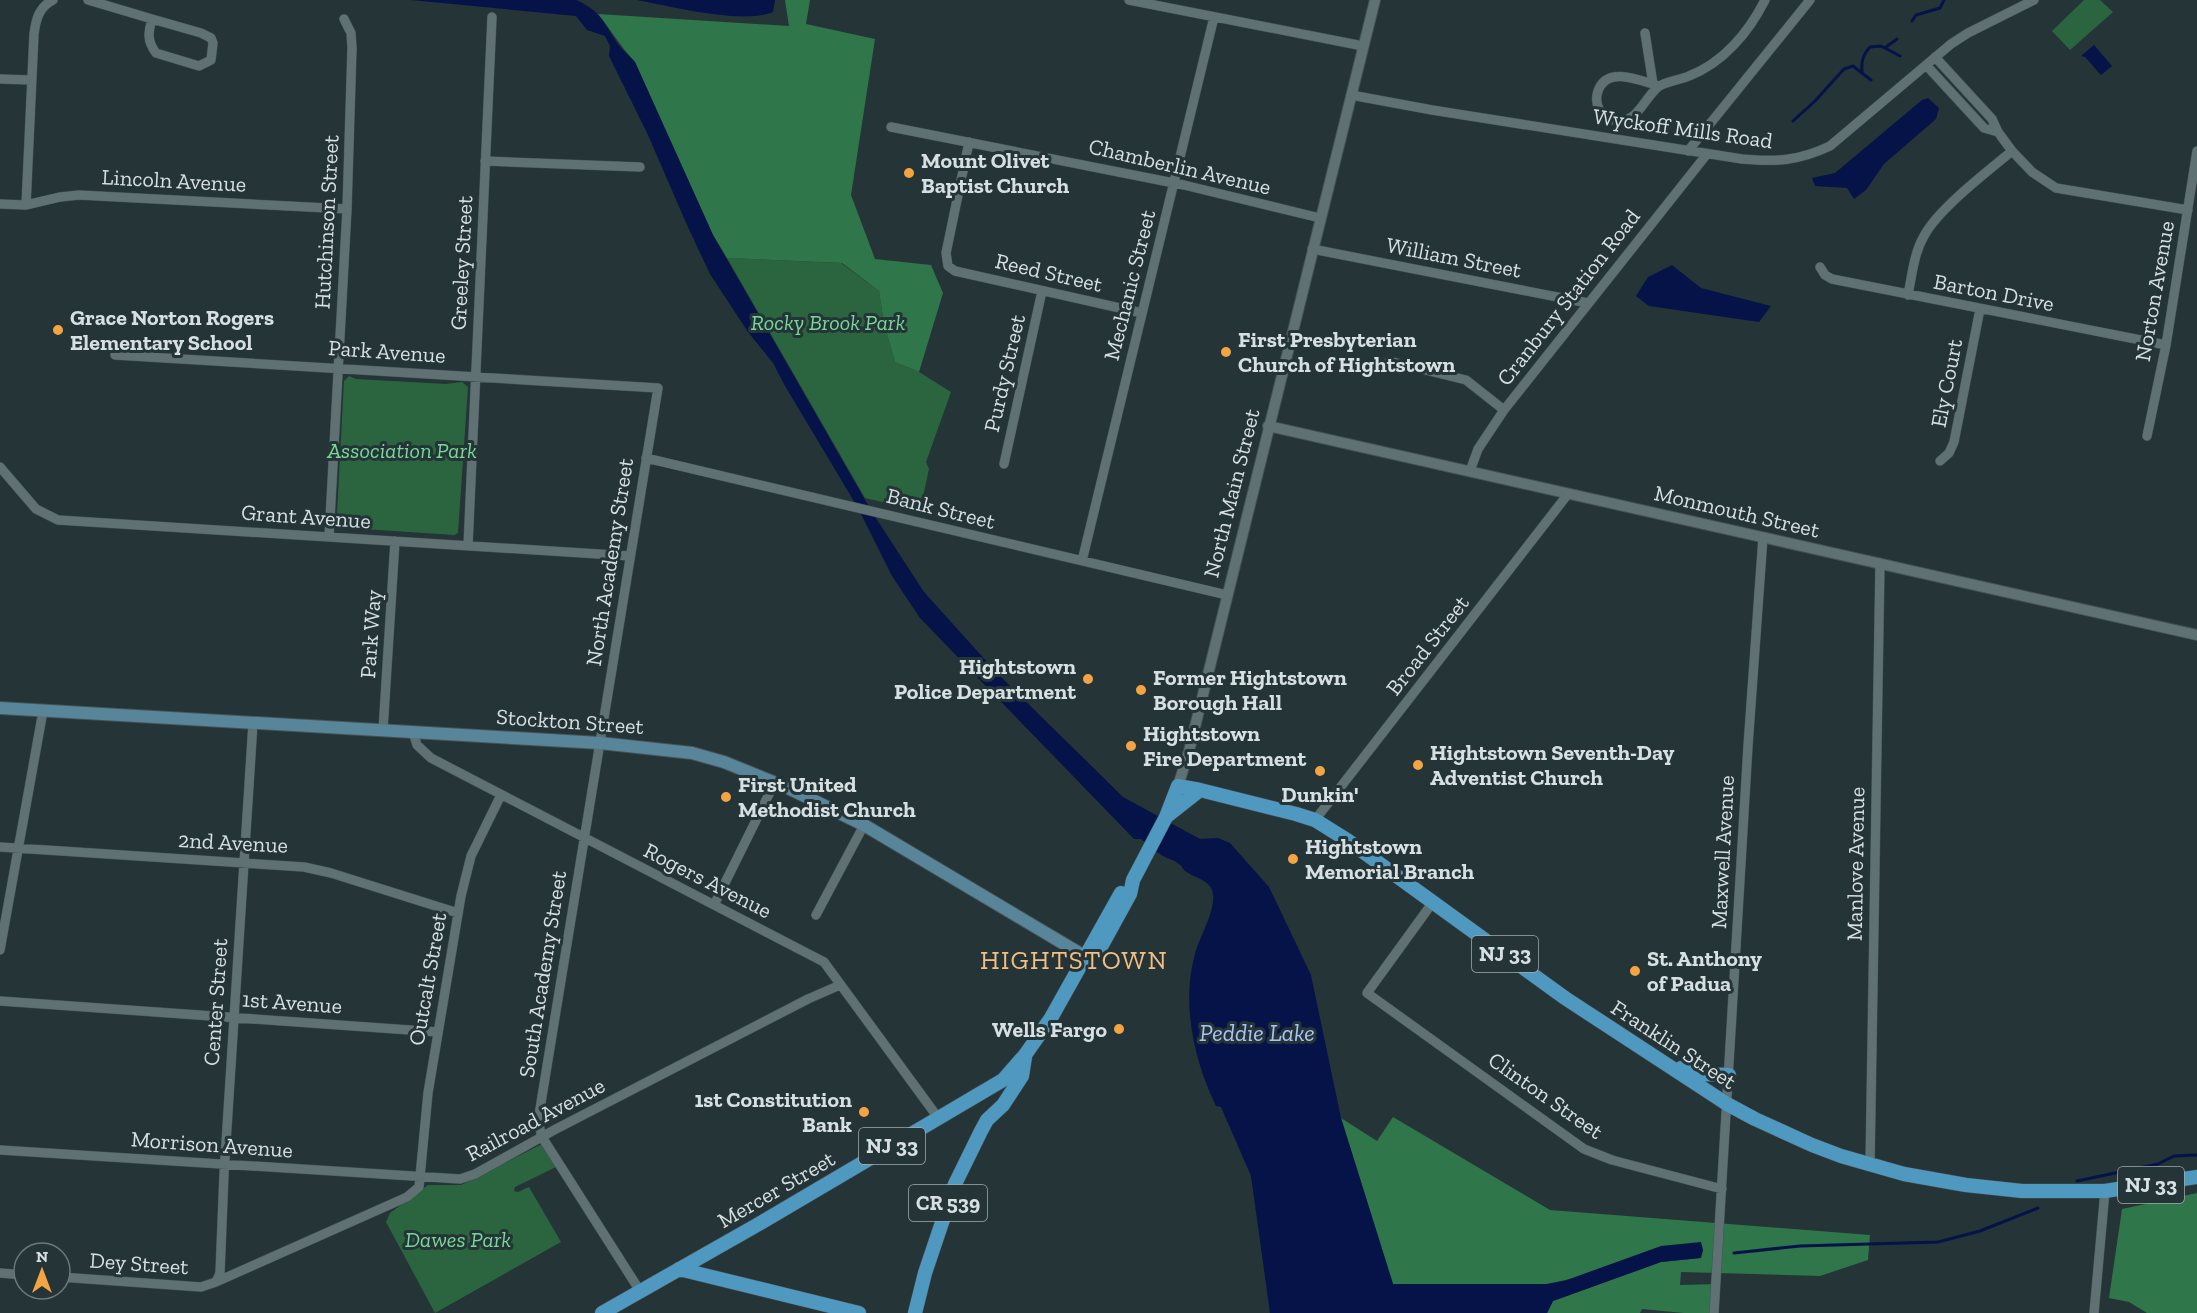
<svg xmlns="http://www.w3.org/2000/svg" width="2197" height="1313" font-family="'Zilla Slab',serif">
	<style>
		.green { fill: #2a6540 }
		.forest { fill: #2f764a }
		.water { fill: #061348 }
		.lines { fill: none; stroke-linecap: round; stroke-linejoin: round }
		.stream { stroke: #061348; stroke-width: 3 }
		.minor-casing { stroke: #455255; stroke-width: 10 }
		.tertiary-casing { stroke: #455255; stroke-width: 12 }
		.secondary-casing { stroke: #455255; stroke-width: 14 }
		.primary-casing { stroke: #455255; stroke-width: 15 }
		.minor { stroke: #607174; stroke-width: 9 }
		.tertiary { stroke: #607174; stroke-width: 10 }
		.secondary { stroke: #58859a; stroke-width: 12 }
		.primary { stroke: #4f99c1; stroke-width: 14 }
		.poi-dot { fill: #f2a542; stroke: #253436; stroke-width: 2 }
		.labels { text-anchor: middle; stroke-width: 6; stroke-linejoin: round; paint-order: stroke }
		.shield { fill: #253436; stroke: #a1acae; stroke-width: 1.5 }
		.shield-label { font-size: 21px; font-weight: bold; fill: #d6dfe1 }
		.street-label { font-size: 22px; fill: #d6dfe1; stroke: #253436 }
		.poi-label { font-size: 22px; font-weight: bold; fill: #d6dfe1; stroke: #253436; text-anchor: start }
		.park-label { font-size: 22px; font-style: italic; fill: #77d898; stroke: #253436 }
		.water-label { font-size: 24px; font-style: italic; fill: #abc2f6; stroke: #253436 }
		.quarter-label { font-size: 26px; letter-spacing: 1.5px; fill: #f6bf82; stroke: #253436 }
	</style>
	<rect width="100%" height="100%" fill="#253436"/>
	<path class="green" d="M2084,0H2100L2113,12L2070,50L2052,31Z
		M727,258L841,263L879,291L884,324L895,362L919,372L951,392L926,462L929,469L920,511L865,498Z
		M349,376L356,379L446,384L462,382L468,387L458,533L454,535L348,528L340,523L337,514L344,381Z
		M542,1144L556,1167L515,1187L514,1191L518,1192L529,1187L561,1242L435,1313L386,1222L390,1213L428,1185H461Z"/>
	<path class="forest" d="M785,0H810L806,24L875,39L851,195L875,259L931,265L943,293L919,372L895,362L884,324L879,291L842,263L727,258L713,235L635,62C621,47 611,30 598,14L789,26Z
		M1393,1117L1550,1210L1870,1235L1868,1260L1820,1276L1681,1272L1680,1285L1718,1284L1717,1313H1684L1642,1309L1640,1313H1547L1553,1301L1661,1262L1700,1258L1703,1250L1547,1284H1393L1341,1118L1377,1141Z
		M2197,1193V1313H2147L2129,1302L2109,1298L2122,1209Z"/>
	<path class="water" d="M411,0H576C602,11 604,24 618,44C623,51 630,56 635,62L713,235L872,512L924,592L998,674L1123,797L1200,839L1218,838L1230,843L1269,887L1311,975L1341,1118L1393,1284H1547L1564,1281L1661,1246L1701,1242L1703,1250L1701,1258L1661,1262L1553,1301L1547,1313H1270L1251,1176L1221,1107L1216,1106C1194,1060 1181,1004 1195,954C1199,937 1220,904 1211,888C1206,879 1193,877 1185,871C1183,869 1182,866 1179,864C1175,860 1168,859 1163,856C1155,851 1148,845 1141,839H1134L920,618L892,576L858,508L785,386L773,363L748,332L710,274L687,225L648,135L609,56L610,46L605,36L587,30L576,16Z
		M637,0H775L773,12C744,25 669,6 637,0Z
		M2094,45L2112,66L2101,75L2085,57L2081,56Z
		M1928,98L1939,108L1936,119L1884,164L1866,190L1854,199L1847,188L1815,186L1812,178L1835,173L1922,100Z
		M1672,265L1701,288L1771,306L1759,322L1649,306L1636,296L1648,277Z"/>
	<g class="lines">
		<path class="stream" d="M1912,21L1916,15L1940,8L1944,0
			M1886,47L1897,39
			M1862,72C1861,61 1863,55 1870,47L1881,46L1900,56
			M1793,121L1815,101L1844,69L1853,66L1871,80
			M2077,1181L2158,1164L2174,1156L2197,1155
			M1734,1253L1800,1246L1938,1242L1980,1231L2038,1208"/>
		<defs>
			<path id="minor" d="M88,0L152,19
				M1129,0L1363,46
				M152,19L201,33L211,38L213,43L211,60L199,66L156,53C147,41 148,33 152,19Z
				M1645,33L1653,84
				M1935,57L1992,119L1998,132L2012,151L2032,172L2056,188L2188,210
				M1926,65L1984,128L1998,132
				M0,79L31,80
				M1659,86C1641,81 1607,65 1598,91C1596,97 1596,103 1599,109C1602,114 1607,118 1613,120C1636,127 1644,98 1658,87C1666,81 1680,80 1689,76C1723,63 1749,32 1765,0
				M1351,95L1432,110L1742,159C1777,162 1798,161 1830,146L1951,44L1968,33L2034,0
				M891,127L1184,185L1320,218
				M969,142L946,253L948,266L955,271L1142,313
				M1688,151L1810,0
				M485,161L640,167
				M0,204L26,205L60,197L79,195L347,209
				M26,205L34,34C36,19 39,7 53,0
				M1312,249L1588,303
				M1820,267L1825,275L1832,279L2166,345
				M1908,295C1912,275 1914,253 1924,236C1938,209 1988,171 2012,151
				M115,355L658,388L538,1121L542,1137L640,1291
				M1389,361L1466,380L1504,410
				M2147,436L2166,345L2197,151
				M646,458L1227,595
				M1940,461L1949,453L1954,442L1980,309
				M1004,464L1042,291
				M0,467L36,509L58,520L630,556
				M1470,471L1478,449L1504,410L1707,154
				M329,537L347,209L352,48L351,33L344,19
				M468,546L492,17
				M1082,561L1214,17
				M383,730L395,541
				M413,732L417,745L431,758L824,962L939,1119
				M1315,820L1568,494
				M0,847L304,867L331,873L458,913
				M1433,902L1367,993L1584,1149L1612,1160L1722,1189
				M714,905L775,782
				M816,915L864,825
				M0,950L43,711
				M0,1001L438,1032
				M0,1150L460,1179L475,1174L556,1129L808,999L840,985
				M1870,1165L1880,563
				M0,1273L24,1275
				M60,1277L201,1287L216,1282L407,1197L419,1187L428,1093L461,896L471,856L501,795
				M216,1282L220,1273L224,1174L253,723
				M1714,1313L1748,746L1763,537
				M2094,1313L2105,1191"/>
			<path id="tertiary" d="M1268,426L2197,635
				M1178,786L1189,751L1375,0"/>
			<path id="secondary" d="M0,708L600,743L692,753L724,762L788,788L864,825L1086,957"/>
			<path id="primary" d="M1167,816L1200,790
				M1086,957L1102,945L1130,894L1133,880L1166,817L1178,786L1200,790L1296,814L1315,820L1347,840L1565,998L1727,1104L1755,1119L1812,1145L1841,1156L1904,1174L1966,1185L2022,1191H2105L2197,1177
				M1681,1068L1703,1074L1729,1075
				M679,1269L859,1313
				M602,1313L757,1225L1003,1080L1025,1055L1051,1018L1121,893
				M915,1313L925,1273L955,1184L981,1131L987,1120L1003,1105L1022,1076L1025,1057"/>
		</defs>
		<use href="#minor" class="minor-casing"/>
		<use href="#tertiary" class="tertiary-casing"/>
		<use href="#secondary" class="secondary-casing"/>
		<use href="#primary" class="primary-casing"/>
		<use href="#minor" class="minor"/>
		<use href="#tertiary" class="tertiary"/>
		<use href="#secondary" class="secondary"/>
		<use href="#primary" class="primary"/>
	</g>
	<g class="poi-dot">
		<circle cx="909" cy="173" r="6"/>
		<circle cx="58" cy="330" r="6"/>
		<circle cx="1226" cy="352" r="6"/>
		<circle cx="1088" cy="679" r="6"/>
		<circle cx="1141" cy="690" r="6"/>
		<circle cx="1131" cy="746" r="6"/>
		<circle cx="1418" cy="765" r="6"/>
		<circle cx="1320" cy="771" r="6"/>
		<circle cx="726" cy="797" r="6"/>
		<circle cx="1293" cy="859" r="6"/>
		<circle cx="1635" cy="971" r="6"/>
		<circle cx="1119" cy="1029" r="6"/>
		<circle cx="864" cy="1112" r="6"/>
	</g>
	<g class="labels">
		<g class="shield">
			<rect x="1472" y="936" width="66" height="36" rx="4.5"/>
			<rect x="859" y="1128" width="66" height="36" rx="4.5"/>
			<rect x="2118" y="1167" width="66" height="36" rx="4.5"/>
			<rect x="909" y="1185" width="78" height="36" rx="4.5"/>
		</g>
		<g class="shield-label">
			<text x="1505" y="961">NJ 33</text>
			<text x="892" y="1153">NJ 33</text>
			<text x="2151" y="1192">NJ 33</text>
			<text x="948" y="1210">CR 539</text>
		</g>
		<g class="street-label">
			<text transform="translate(1683 128) rotate(8)" y="8">Wyckoff Mills Road</text>
			<text transform="translate(1180 166) rotate(13)" y="8">Chamberlin Avenue</text>
			<text transform="translate(174 180) rotate(3)" y="8">Lincoln Avenue</text>
			<text transform="translate(326 222) rotate(-87)" y="8">Hutchinson Street</text>
			<text transform="translate(1454 257) rotate(11)" y="8">William Street</text>
			<text transform="translate(461 263) rotate(-87)" y="8">Greeley Street</text>
			<text transform="translate(1049 272) rotate(13)" y="8">Reed Street</text>
			<text transform="translate(1129 285) rotate(-76)" y="8">Mechanic Street</text>
			<text transform="translate(2154 291) rotate(-80)" y="8">Norton Avenue</text>
			<text transform="translate(1994 292) rotate(11)" y="8">Barton Drive</text>
			<text transform="translate(1568 297) rotate(-52)" y="8">Cranbury Station Road</text>
			<text transform="translate(387 351) rotate(4)" y="8">Park Avenue</text>
			<text transform="translate(1004 373) rotate(-77)" y="8">Purdy Street</text>
			<text transform="translate(1946 383) rotate(-79)" y="8">Ely Court</text>
			<text transform="translate(1231 493) rotate(-76)" y="8">North Main Street</text>
			<text transform="translate(941 508) rotate(14)" y="8">Bank Street</text>
			<text transform="translate(1737 511) rotate(13)" y="8">Monmouth Street</text>
			<text transform="translate(306 516) rotate(4)" y="8">Grant Avenue</text>
			<text transform="translate(609 562) rotate(-81)" y="8">North Academy Street</text>
			<text transform="translate(370 634) rotate(-86)" y="8">Park Way</text>
			<text transform="translate(1427 645) rotate(-52)" y="8">Broad Street</text>
			<text transform="translate(570 721) rotate(4)" y="8">Stockton Street</text>
			<text transform="translate(233 842) rotate(3)" y="8">2nd Avenue</text>
			<text transform="translate(1722 852) rotate(-87)" y="8">Maxwell Avenue</text>
			<text transform="translate(1855 864) rotate(-89)" y="8">Manlove Avenue</text>
			<text transform="translate(708 880) rotate(27)" y="8">Rogers Avenue</text>
			<text transform="translate(542 974) rotate(-81)" y="8">South Academy Street</text>
			<text transform="translate(427 979) rotate(-80)" y="8">Outcalt Street</text>
			<text transform="translate(215 1002) rotate(-86)" y="8">Center Street</text>
			<text transform="translate(292 1002) rotate(4)" y="8">1st Avenue</text>
			<text transform="translate(1674 1044) rotate(33)" y="8">Franklin Street</text>
			<text transform="translate(1546 1095) rotate(35)" y="8">Clinton Street</text>
			<text transform="translate(535 1119) rotate(-28)" y="8">Railroad Avenue</text>
			<text transform="translate(212 1144) rotate(4)" y="8">Morrison Avenue</text>
			<text transform="translate(776 1189) rotate(-30)" y="8">Mercer Street</text>
			<text transform="translate(139 1263) rotate(4)" y="8">Dey Street</text>
		</g>
		<g class="poi-label">
			<text x="921" y="168">Mount Olivet<tspan x="921" dy="25">Baptist Church</tspan></text>
			<text x="70" y="325">Grace Norton Rogers<tspan x="70" dy="25">Elementary School</tspan></text>
			<text x="1238" y="347">First Presbyterian<tspan x="1238" dy="25">Church of Hightstown</tspan></text>
			<text x="1076" y="674" text-anchor="end">Hightstown<tspan x="1076" dy="25">Police Department</tspan></text>
			<text x="1153" y="685">Former Hightstown<tspan x="1153" dy="25">Borough Hall</tspan></text>
			<text x="1143" y="741">Hightstown<tspan x="1143" dy="25">Fire Department</tspan></text>
			<text x="1430" y="760">Hightstown Seventh-Day<tspan x="1430" dy="25">Adventist Church</tspan></text>
			<text x="738" y="792">First United<tspan x="738" dy="25">Methodist Church</tspan></text>
			<text x="1320" y="802" text-anchor="middle">Dunkin'</text>
			<text x="1305" y="854">Hightstown<tspan x="1305" dy="25">Memorial Branch</tspan></text>
			<text x="1647" y="966">St. Anthony<tspan x="1647" dy="25">of Padua</tspan></text>
			<text x="1107" y="1037" text-anchor="end">Wells Fargo</text>
			<text x="852" y="1107" text-anchor="end">1st Constitution<tspan x="852" dy="25">Bank</tspan></text>
		</g>
		<g class="park-label">
			<text x="828" y="330">Rocky Brook Park</text>
			<text x="402" y="458">Association Park</text>
			<text x="458" y="1247">Dawes Park</text>
		</g>
		<g class="water-label">
			<text x="1257" y="1041">Peddie Lake</text>
		</g>
		<g class="quarter-label">
			<text x="1074" y="969">HIGHTSTOWN</text>
		</g>
	</g>
	<g transform="translate(42 1271)"><circle r="28" fill="#253436" stroke="#6c787a" stroke-width="1.5"/>
	<path d="M0-4.5L10 22L0 15L-10 22Z" fill="#f2a542"/>
	<text y="-9" font-size="16" font-weight="bold" text-anchor="middle" fill="#d6dfe1">N</text>
	</g>
</svg>
